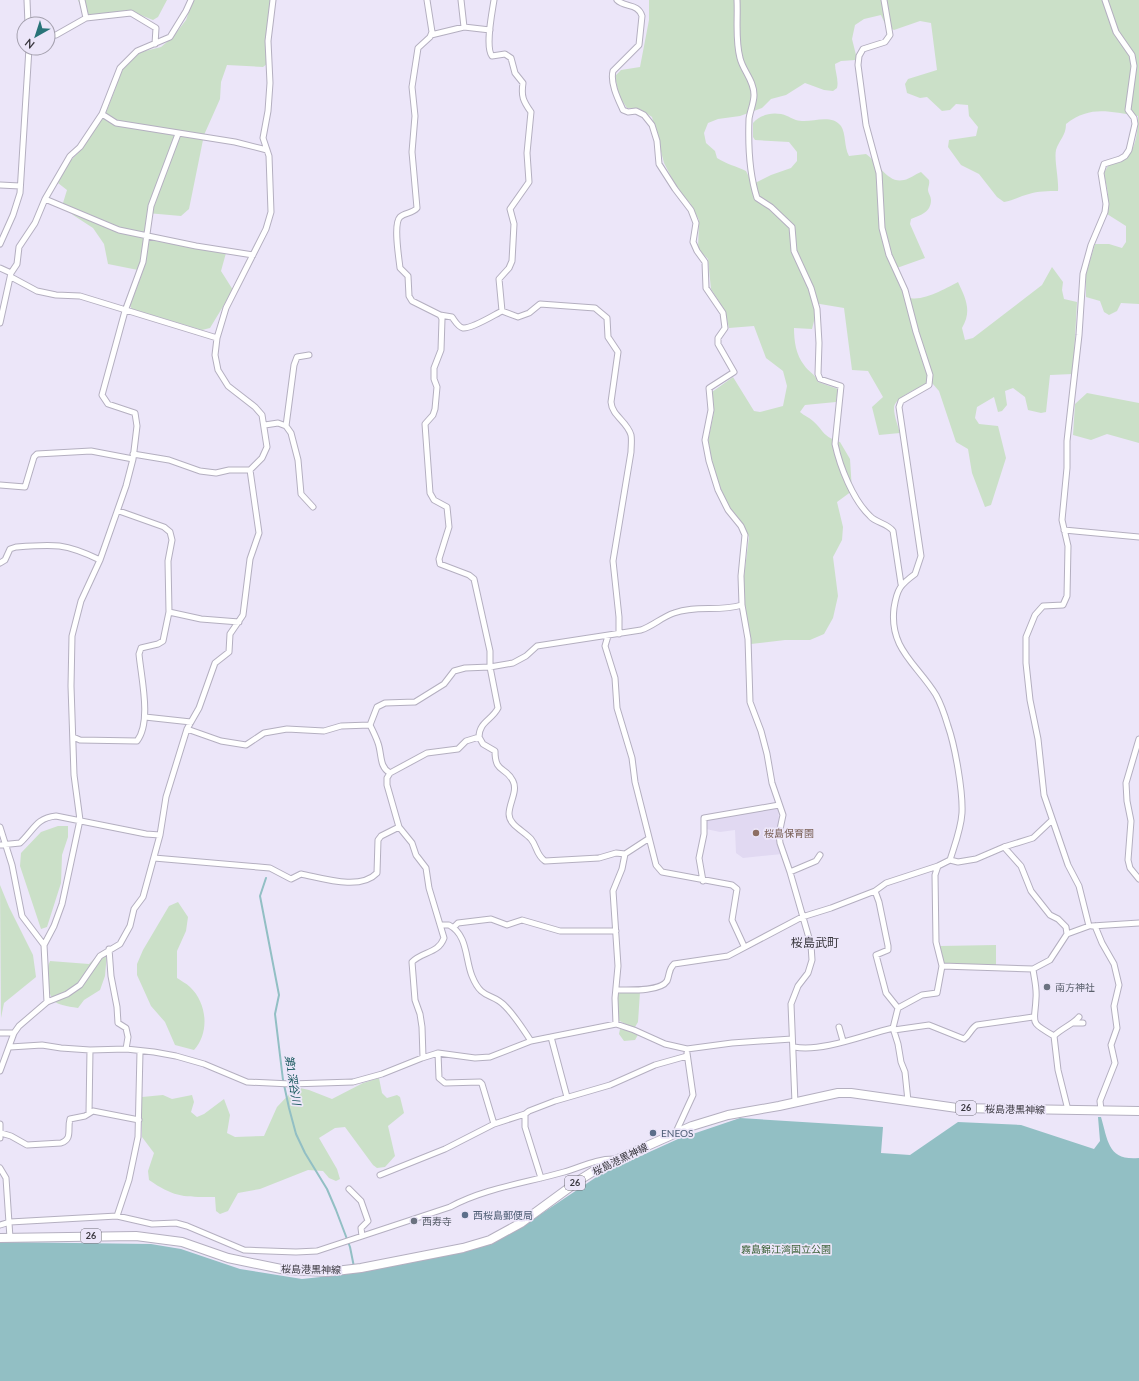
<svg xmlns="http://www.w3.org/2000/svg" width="1139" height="1381" font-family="Lato,'Noto Sans JP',sans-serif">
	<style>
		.built { fill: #e1d9f2 }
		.green { fill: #cbe0c8 }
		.water { fill: #92bfc4 }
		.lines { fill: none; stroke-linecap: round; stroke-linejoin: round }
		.stream { stroke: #92bfc4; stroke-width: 2 }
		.minor-casing { stroke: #b4afc0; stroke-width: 7 }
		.primary-casing { stroke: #b4afc0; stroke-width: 10 }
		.minor { stroke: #fff; stroke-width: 5 }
		.primary { stroke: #fff; stroke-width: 8 }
		.education-dot { fill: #8d6e63; stroke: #ece6f9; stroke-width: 1.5 }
		.worship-dot { fill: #6b7280; stroke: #ece6f9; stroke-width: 1.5 }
		.service-dot { fill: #5c6f8a; stroke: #ece6f9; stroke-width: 1.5 }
		.labels { text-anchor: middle; stroke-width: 3.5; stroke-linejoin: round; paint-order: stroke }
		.shield { fill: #ece6f9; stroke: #6f6c76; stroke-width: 1 }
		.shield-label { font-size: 9px; font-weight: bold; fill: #39373e }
		.education-label { font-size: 10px; fill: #785e54; stroke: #ece6f9; text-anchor: start }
		.worship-label { font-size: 10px; fill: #5b616d; stroke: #ece6f9; text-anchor: start }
		.street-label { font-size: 10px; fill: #39373e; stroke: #ece6f9 }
		.service-label { font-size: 10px; fill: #4e5e75; stroke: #ece6f9; text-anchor: start }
		.park-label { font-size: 10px; fill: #3a6036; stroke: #ece6f9 }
		.water-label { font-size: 11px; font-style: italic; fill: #1a595f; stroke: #ece6f9 }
		.quarter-label { font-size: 12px; fill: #39373e; stroke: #ece6f9 }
	</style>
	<rect width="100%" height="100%" fill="#ece6f9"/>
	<path class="built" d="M778,808L779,821L777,843L782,854L743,858L736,853L735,830L720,832L706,829V819H708Z"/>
	<path class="green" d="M78,0H167L158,17L153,20L128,10L104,15H86L82,10Z
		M193,0H274L267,64L263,67L227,65L221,82L220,99L204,135L189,209L181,216L147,213L144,239L226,253L221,271L233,290L210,328L202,330L132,309L130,306L143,271L108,264L104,244L93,228L73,215L63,203L67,190L58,183L69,162L79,152L107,110L116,87V81L124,64L137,53L161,47L173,37L186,20Z
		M649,0H1139V304L1121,303L1117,311L1109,315L1104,312L1100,301L1086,297V274L1095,244H1109L1122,248L1126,242V226L1107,214L1108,194L1104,173L1109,164C1113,163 1118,163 1121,161C1136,155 1138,130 1138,116C1109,112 1091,105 1066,124C1066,136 1059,140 1056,150C1054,160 1059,179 1058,191C1048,191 1038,191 1029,194C1020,196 1013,201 1004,202L997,197L979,174L961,165L948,147L949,140L976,136L978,127L969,116L968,105L956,104L950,110L942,111L927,97L920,98L907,93L905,84L908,79L937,70L931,23L920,21L894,30L886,26L881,15L864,19L855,25L852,39L856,55V60L841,61L835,64C835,72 839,80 837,88L833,91L824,90L805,83L786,95L771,99L762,108L740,116L718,119L708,123L704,133L706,143L715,151L717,158C726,164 736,166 746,171L750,179L755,183L771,175L791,168L797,161V152L789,142L755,140L753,137V123C761,114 775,111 787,116C792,118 796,121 802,121C813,122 832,114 841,126C846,133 844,147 849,156L866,154C878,162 887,184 904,180C910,179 915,174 921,172L929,180C930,184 928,187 928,190C928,193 931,196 931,200C931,212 921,215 911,219L910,224L925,258L894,269C896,276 899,286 903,293C913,308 946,288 958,282C966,299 972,311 962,328L965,340L973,338L1042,285L1052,267L1063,282L1062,290L1064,299L1077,302L1073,374L1050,375L1046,412L1041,413L1028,410L1025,397L1013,388L1005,391L1007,405L1002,411L998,412L994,397L977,407L975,418L979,424L998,426L1006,458L991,505L985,507L972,473L968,449L956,442L939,391L932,383C922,386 894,397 894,408C894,416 898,426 900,433L879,435L872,407L883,397L868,371L852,370L844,308L814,303L815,317L812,329L794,328C794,341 796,355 804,365C808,372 815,373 818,382L838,389L836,402L805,405L800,412C804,416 809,417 813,421C825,432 822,436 840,442L850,459L852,491L837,502L843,527L842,540L833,557L838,596L833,618L824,634L810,640H785L751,644L744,599V576L749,537L743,524L727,505L712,465L708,441L714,412L712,392L733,377L754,411L760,412L783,406L787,386L783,371L766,358L754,326L729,328L725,311L711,289L708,259L698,249L699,220L690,203L678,190L664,163L652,117L640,109L627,108L619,96L615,76L621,70L640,67L649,20Z
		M1087,393L1139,403V443L1107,434L1091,440L1073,435L1075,404Z
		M58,826H68V837L62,855L61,883L47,927L41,929L20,866L21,853L41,832Z
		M0,885L9,907L33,955L36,977L4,1003L1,1018Z
		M178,902L188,917L186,931L177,951V978C181,981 186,983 190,987C207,1003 210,1032 194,1050L175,1045L165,1022L151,1006L137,975V964L143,950L169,906Z
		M996,945V966L944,964L940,946Z
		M107,953L105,976L100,990L84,1000L78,1008C54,1004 50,1004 48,980C48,973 47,967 50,961L89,964L96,957Z
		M623,991L640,992L638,1022L635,1027H631L618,1020L617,995Z
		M620,1029L639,1033L635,1040L624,1041L619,1034Z
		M379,1078L382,1093L387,1098L397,1095L400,1097L404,1113L388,1126L395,1156L385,1167L377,1168L373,1165L345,1127L335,1128L319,1138L337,1169L340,1179L336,1181L329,1178L323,1171L308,1170L260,1189L238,1193L228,1211L220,1214L216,1211L215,1197C185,1197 175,1198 149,1180L148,1171L154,1153L142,1137V1097L163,1095L172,1099L192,1095L194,1102L191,1112L197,1117L204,1114L224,1099L230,1115L227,1133L235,1137L264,1136L277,1107L296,1087L309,1090L332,1099L363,1083Z"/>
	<path class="water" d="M1098,1117H1101C1108,1141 1108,1161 1139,1158V1381H0V1242L151,1244L181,1249L240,1269L302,1279L339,1275L459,1253L492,1243L535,1218L601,1174L678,1139L740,1118L883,1127L881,1153L910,1155L958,1122L1021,1125L1094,1149L1100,1141Z"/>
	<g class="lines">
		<path class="stream" d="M266,878L260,896L279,995L275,1014L283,1080L289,1108L296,1134L305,1153L327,1189L336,1210L350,1247L354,1267"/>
		<defs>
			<path id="minor" d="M27,0L28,24
				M82,0L86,18
				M427,0L432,32L430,37L418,48L412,87L415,116L412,152L417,208C412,214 405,212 400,217C393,224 399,258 400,268L408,276L409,296L412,301L440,315L452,317C455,321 458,327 463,328C472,329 494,315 502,311L518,317L529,313L540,304L595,308L607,318L608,337L618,352L611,402C612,416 627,421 631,435C632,440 631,447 631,452L613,561L619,617V634
				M461,0L464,27
				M494,0C492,13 485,47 492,56L505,54L511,58L515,73L523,83C521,96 523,101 531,112L527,153L529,182L510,209L514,224L512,261L509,268L499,279L502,311
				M617,0C625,8 638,3 642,16L639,45L613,71C610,83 618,99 623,110L628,112L636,111L644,115L652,125L657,141L659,164L675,189L691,210L696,223L693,242L697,251L705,262L706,288L723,313L725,328L718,338V344L734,372L709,388L711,410L705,440L709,461L718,490L728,510L741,526L745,535L741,576L742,605L748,639L750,702L761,731L767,754L772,783L783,815L779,834L780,843L790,872L811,945L812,960L808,973L798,986L791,1004L795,1103
				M737,0C738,19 735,39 740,58C743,71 754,80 754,95C754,103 750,111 749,119C748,146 749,173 757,198L771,207L792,227L794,251L811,288L817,309L819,343L818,374L820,379L841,386L835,444C840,467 853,500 870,516C876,523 887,523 893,531L901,584
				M431,35L464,27L490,30
				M48,36L56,35L86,18L131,13L156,28L155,44
				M102,114L116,123L235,142L267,150
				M0,185L20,186
				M45,199L119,230L196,246L253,255
				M0,244L13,215L20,193L29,48
				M0,268L11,273
				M11,277L37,291L56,295L80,296L217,338
				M440,315L442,319L441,350L434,368V379L437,387L435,409L433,415L425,424L430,493L434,500L447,507L449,527L439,559L440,564L469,575L474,579L490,651V667L498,708C492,720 479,722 479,737L483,744L495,751C495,774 506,766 513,781C518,791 509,803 509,814C509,825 524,831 531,839C537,846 536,855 545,861L599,858L616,853L625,854L648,839
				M0,323L11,273L17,264L19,247L35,223L45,199L70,156L80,147L102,114L120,68L137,51L170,37L186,11L191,0
				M265,425L278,423L286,426L291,433L298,460L301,494L313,507
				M286,426L294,365L297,357L309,355
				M133,454L169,460L200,471L216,473L229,470H250L262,458L267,447L262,415L255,407L228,386L218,370L215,355L217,338L226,308L266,229L271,212L269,156L263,138L268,111L270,83L268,41L273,0
				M0,485L25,487L34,457L37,454L91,451L133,459
				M1064,530L1139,537
				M0,563L5,560L10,549L16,547C54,544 65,543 100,560
				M169,612L201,619L239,622
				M608,636L605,646L615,678L617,708L632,758L635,782L656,865L662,872L732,885L737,889L732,920L744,946
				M145,717L191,722
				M187,729L221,741L246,745L264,733L287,729L324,731L341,726L370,725
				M73,737L80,740L137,741C152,722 141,677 139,654L141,648L158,644L163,641L169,612L168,561L172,540L170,532L164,527L119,511
				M1139,739L1126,783L1127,801L1131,821L1128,860L1130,868L1139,879
				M390,773C379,767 382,754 378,743C376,737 373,731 370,725L377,707L385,703L415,702L444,684L454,671L465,668L490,667L513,663L526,656L537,646L641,630C653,626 662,617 674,613C696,605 719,612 742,605
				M0,827L12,865L22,916L44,945
				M0,845L20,843C34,830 36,818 56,816L146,834L160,835
				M1004,847L1021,866L1031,891L1050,915L1058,919L1066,927L1067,934
				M154,858L270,868L291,879L301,874C322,878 360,891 377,873L378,840L381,836L399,827
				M950,860L958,862L976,859L1004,847L1033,838L1051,821
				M790,872L816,861L820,855
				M703,881L699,858L704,834V818L779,805
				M875,891L879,902L888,946V950L876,955L886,993L898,1008
				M441,925H449C468,935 465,959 472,976C482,1001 492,992 505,1006C515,1016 523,1029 531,1041
				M1092,926L1139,923
				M1095,926L1102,943L1114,964L1119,985L1114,1006L1117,1028L1111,1045L1115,1063L1100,1101L1101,1110
				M454,927L458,923L491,919L507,925L522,920L560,931H616
				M109,949L111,976L117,1007L118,1023L126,1028L128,1037L126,1049
				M942,966L1033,969
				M616,990C628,990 660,992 667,981C670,974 668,970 674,964L728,956L802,917L831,908L875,891L886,883L938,866L950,860C955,844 961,829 962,813C963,791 955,746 948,726C945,716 941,704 936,695C917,664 889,649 894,608C897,589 900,585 915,574L921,556L899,407L901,401L929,385L930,375L916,332L905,290L889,255L882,228L879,173L866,125L858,65L859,56L863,49L885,42L890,35L884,0
				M47,1002L44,945L54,926L62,904L80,820L74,775L71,686L72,636L81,601L100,560L126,486L133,459L137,426L135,413L108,404L102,395L125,311L143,262L151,206L178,134
				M1074,1023H1083
				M616,1024L615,998L618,966L613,891L622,869L625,854
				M839,1027L843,1041
				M894,1030L929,1025L964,1039C970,1035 971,1028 977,1025L1033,1017
				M0,1033H14
				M1054,1036C1062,1028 1072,1025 1079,1017
				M551,1037L567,1097
				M10,1047L42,1045L61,1048L90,1050L126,1049L154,1052L176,1056L204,1064L247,1082L291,1084L353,1082L382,1074L422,1058L438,1053L475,1058L490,1057L531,1041L616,1024L634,1030L665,1044L687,1049L732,1043L792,1039
				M794,1047C824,1052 863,1035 893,1028
				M438,1053L439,1078L445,1083L480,1082L482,1084L494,1124
				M423,1057L422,1027L420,1014L415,1000L412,962C423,951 438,954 444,938L429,888L426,868L416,855L412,843L399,827L387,785V778L390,773L427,753L458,749L466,741L479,737
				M0,1071L14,1033L19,1026L47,1002L67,994L80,985L100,956L120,944L130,926L134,909L143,897L160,835L166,797L187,729L199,708L215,663L229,652L230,634L243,615L250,559L259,533L250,470
				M908,1101L905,1072L901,1062L898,1044L893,1028L898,1008L922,995L937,993L942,966L936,942L935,875L938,866
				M1068,1110L1058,1070L1054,1036C1028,1021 1035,1024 1036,998C1037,988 1034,978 1033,969L1050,960L1067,934L1089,926L1079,886L1068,865L1044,795L1038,739L1030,700L1026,663V637L1035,615L1043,606L1063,605L1067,596L1068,546L1062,520L1067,468V441L1079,335L1083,274L1091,245L1105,212L1106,204L1101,173L1104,164L1120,159L1125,156L1129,150L1135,124L1134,118L1128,110L1134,66L1132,55L1116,32L1105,0
				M89,1113L90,1050
				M0,1124V1138
				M676,1132L693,1095L687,1053
				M1,1133L11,1136L27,1145L61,1143C73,1139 67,1129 70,1119L85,1116L93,1111L139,1120
				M0,1168L6,1178L10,1238
				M380,1175L445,1149L494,1124L525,1114
				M541,1178L525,1127V1114L529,1111L555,1101L610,1085L655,1065L687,1056
				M349,1189L361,1201L368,1221L361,1228L362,1236
				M117,1216L129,1180L138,1137L140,1052
				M0,1225L10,1222L117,1216L152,1224L176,1223L187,1226L244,1250L296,1252L317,1251L450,1207C485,1188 526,1183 564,1172C582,1167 595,1159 614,1159"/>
			<path id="primary" d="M0,1238L136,1236L182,1242L228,1258L286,1270L327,1272L361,1268L463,1248L490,1240L521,1223L581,1179L602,1166L692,1126L728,1115L779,1106L838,1093H851L957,1108L1139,1111"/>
		</defs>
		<use href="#minor" class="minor-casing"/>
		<use href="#primary" class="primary-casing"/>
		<use href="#minor" class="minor"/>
		<use href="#primary" class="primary"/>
	</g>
	<circle class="education-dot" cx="756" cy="833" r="4"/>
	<g class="worship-dot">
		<circle cx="1047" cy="987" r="4"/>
		<circle cx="414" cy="1221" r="4"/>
	</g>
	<g class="service-dot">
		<circle cx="653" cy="1133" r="4"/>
		<circle cx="465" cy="1215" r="4"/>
	</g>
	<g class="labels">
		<g class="shield">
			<rect x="956" y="1101" width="20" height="14" rx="3"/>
			<rect x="565" y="1176" width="20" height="14" rx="3"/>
			<rect x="81" y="1229" width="20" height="14" rx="3"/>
		</g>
		<g class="shield-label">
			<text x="966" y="1111">26</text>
			<text x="575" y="1186">26</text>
			<text x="91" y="1239">26</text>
		</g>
		<g class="education-label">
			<text x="764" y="837">桜島保育園</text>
		</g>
		<g class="worship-label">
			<text x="1055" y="991">南方神社</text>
			<text x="422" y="1225">西寿寺</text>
		</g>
		<g class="street-label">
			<text transform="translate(1015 1109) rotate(1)" y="4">桜島港黒神線</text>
			<text transform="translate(620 1159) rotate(-26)" y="4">桜島港黒神線</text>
			<text transform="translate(311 1269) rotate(1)" y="4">桜島港黒神線</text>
		</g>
		<g class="service-label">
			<text x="661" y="1137">ENEOS</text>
			<text x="473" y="1219">西桜島郵便局</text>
		</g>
		<g class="park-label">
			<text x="786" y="1253">霧島錦江湾国立公園</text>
		</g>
		<g class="water-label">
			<text transform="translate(293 1080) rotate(81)" y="4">第1深谷川</text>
		</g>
		<g class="quarter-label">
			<text x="815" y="947">桜島武町</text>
		</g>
	</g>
	<g transform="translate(36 36) rotate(219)"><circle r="19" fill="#ece6f9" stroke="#a4a0ae"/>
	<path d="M0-3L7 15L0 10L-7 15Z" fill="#297478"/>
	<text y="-6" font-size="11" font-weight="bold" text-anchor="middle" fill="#39373e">N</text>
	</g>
</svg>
